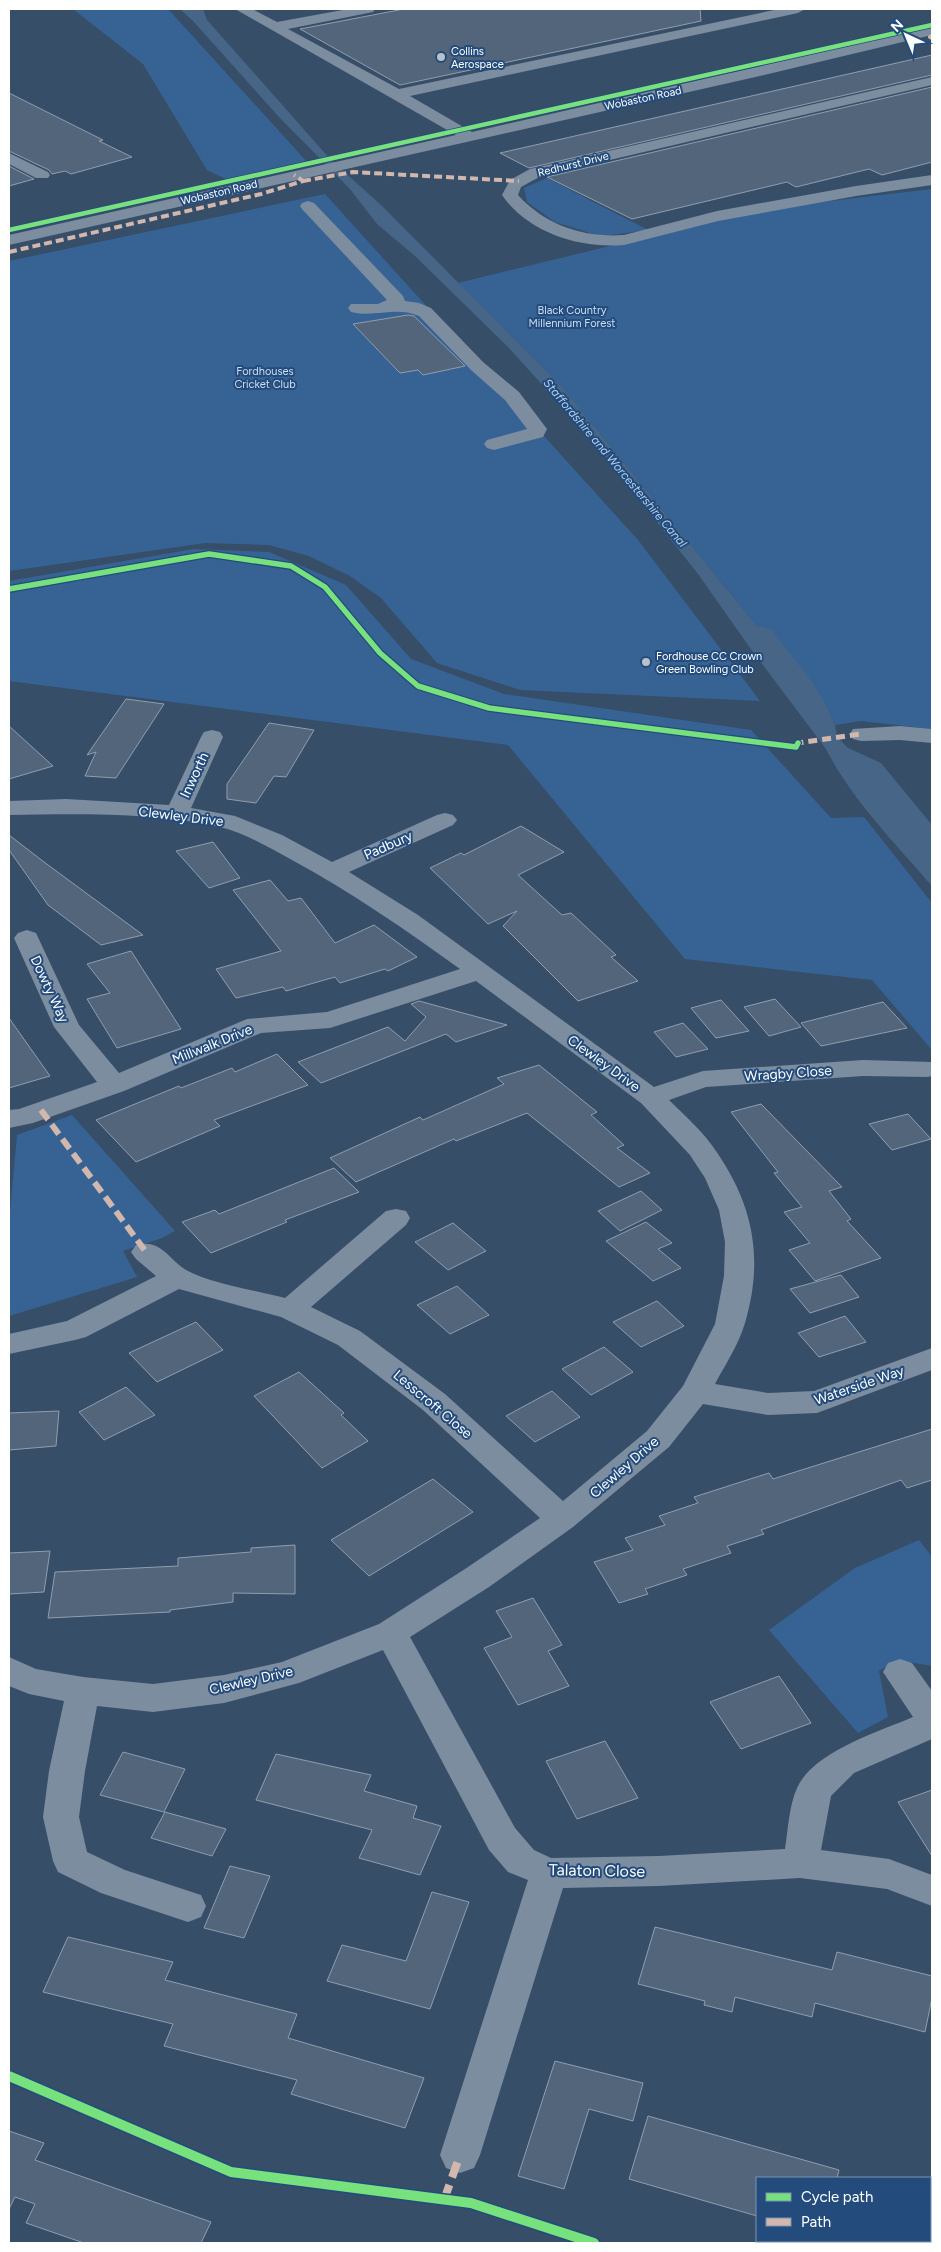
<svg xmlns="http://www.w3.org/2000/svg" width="941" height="2252" font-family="Figtree,sans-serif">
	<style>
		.green { fill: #376394 }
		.water { fill: #466587 }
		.building { fill: #52657b; stroke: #909eae }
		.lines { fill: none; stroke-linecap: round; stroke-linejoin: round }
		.minor { fill: #7d8da0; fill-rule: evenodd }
		.quiet-far3 { stroke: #d1b7ad; stroke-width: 4; stroke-dasharray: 8 4; stroke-linecap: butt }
		.quiet-far2 { stroke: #d1b7ad; stroke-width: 5; stroke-dasharray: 9 5; stroke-linecap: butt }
		.quiet-far1 { stroke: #d1b7ad; stroke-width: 6; stroke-dasharray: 12 6; stroke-linecap: butt }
		.quiet { stroke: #d1b7ad; stroke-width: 8; stroke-dasharray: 16 8; stroke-linecap: butt }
		.cycleway-far2-casing { stroke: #234c7d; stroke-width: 6 }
		.cycleway-far1-casing { stroke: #234c7d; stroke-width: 8 }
		.cycleway-casing { stroke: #234c7d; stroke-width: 13 }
		.cycleway-far2 { stroke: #77e17e; stroke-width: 4.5 }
		.cycleway-far1 { stroke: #77e17e; stroke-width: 5.5 }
		.cycleway { stroke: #77e17e; stroke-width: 10 }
		.poi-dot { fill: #b9c1ca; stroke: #234c7d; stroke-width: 2 }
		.labels { text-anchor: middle; stroke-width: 4; stroke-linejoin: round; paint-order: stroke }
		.far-poi-label { font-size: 11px; fill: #fff; stroke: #234c7d; text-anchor: start }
		.far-street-label { font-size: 11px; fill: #fff; stroke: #234c7d }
		.far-park-label { font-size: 11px; fill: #cbdff5; stroke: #234c7d }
		.far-water-label { font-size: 12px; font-style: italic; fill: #b3cfed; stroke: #234c7d }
		.street-label { font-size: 14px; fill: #fff; stroke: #234c7d }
		.near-street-label { font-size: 16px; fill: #fff; stroke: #234c7d }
	</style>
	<rect width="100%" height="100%" fill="#374e69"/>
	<path class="green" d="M73,9H168L308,163L230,181L207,170L143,64Z
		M547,178L648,230L603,236L593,234L555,222L527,202L524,188Z
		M932,189V729L861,721L835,725L827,706L757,626L563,388L458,283L721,219L805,204Z
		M325,194L638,540L760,701L520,690L437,663L381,598L350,576L309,556L269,545L205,543L9,571V261Z
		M194,549L269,552L346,585L411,659L504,694L751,730L831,818L864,817L932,903V1050L872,980L685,959L508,745L9,681V581Z
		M72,1115L175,1231L162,1238L123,1251L137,1277L9,1316V1223L17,1135Z
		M919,1540L932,1557V1666L897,1660L879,1671L888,1717L858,1733L769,1630L855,1568Z"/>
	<path class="water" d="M180,9H203L207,20L330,159L382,206L563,388L757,626L771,629L813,683L827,706L835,725L837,737L848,748L881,763L932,825V886C895,843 852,800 826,749L748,645L698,574L593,441L509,348L415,256L377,224L350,189L279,117L193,21Z"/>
	<path class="building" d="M404,9H700L701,21L400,85L300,29Z
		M932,55V75L529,168L500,153Z
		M932,87V162L882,175L869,169L796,187L787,182L632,219L547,177Z
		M9,93L103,140L99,141L132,157L71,174L65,171L52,174L49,170L9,151Z
		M9,166L34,179L9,186Z
		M408,315L414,316L465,366L423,375L418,370L400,373L353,324Z
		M126,699L164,704L116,778L85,776L96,752L87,755Z
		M269,723L314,730L286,777L274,776L256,803L227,799V784Z
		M9,726L53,766L9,779Z
		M521,826L564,852L518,875L562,915L571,913L616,955L611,957L638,981L578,1001L503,926L517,911L488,924L430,868L461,853L464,855Z
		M9,835L44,862L143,935L101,945L48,905L9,850Z
		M213,842L240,878L209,888L176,851Z
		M270,880L288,901L301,898L335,943L374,925L417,957L388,971L385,969L340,983L335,977L286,991L283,987L236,998L216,969L281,951L233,890Z
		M131,951L181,1029L117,1048L87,999L110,993L87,964Z
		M775,999L801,1027L769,1036L744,1007Z
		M721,1000L749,1031L716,1038L691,1008Z
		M419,1001L507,1025L456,1042L446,1034L321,1083L298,1062L388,1027L405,1041L426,1017L411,1004Z
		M883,1002L907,1028L821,1046L801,1023Z
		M9,1018L50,1076L9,1088Z
		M683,1023L708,1049L676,1057L654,1032Z
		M277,1054L308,1085L214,1120L220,1126L136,1162L96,1120L179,1086L181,1088L232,1068L235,1072Z
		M539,1065L597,1112L591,1115L624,1145L617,1148L650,1173L619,1187L527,1113L456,1141L454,1139L356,1182L330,1158L420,1117L423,1120L504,1084L497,1078Z
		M761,1104L842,1187L829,1191L851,1219L847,1221L881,1258L815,1281L789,1250L810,1243L784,1212L802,1207L774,1173L778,1172L731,1112Z
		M908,1114L931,1139L892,1150L869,1124Z
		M334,1168L359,1192L285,1220L287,1222L211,1253L182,1222L215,1210L219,1214Z
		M641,1191L662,1210L620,1231L598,1211Z
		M646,1222L672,1243L658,1249L681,1268L653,1281L606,1241Z
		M453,1223L486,1251L448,1270L415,1242Z
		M841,1275L859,1297L810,1313L790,1289Z
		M457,1286L489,1315L450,1334L417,1305Z
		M657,1301L684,1326L641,1347L613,1322Z
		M845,1316L866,1342L819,1357L798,1333Z
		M196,1322L223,1350L157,1382L129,1353Z
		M604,1347L633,1372L591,1395L562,1369Z
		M299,1372L344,1413L341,1415L368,1441L322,1468L254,1396Z
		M126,1387L155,1415L104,1440L79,1412Z
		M552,1391L580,1417L535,1442L506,1416Z
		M59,1411L56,1446L9,1450V1413Z
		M932,1429V1480L907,1488L901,1480L761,1530L764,1534L727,1546L731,1553L683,1569L687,1575L645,1589L648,1594L619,1603L594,1562L633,1550L625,1538L665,1525L659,1516L698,1503L694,1497L769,1473L773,1479Z
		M433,1479L473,1512L369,1576L331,1540Z
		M295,1545V1594L233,1593V1602L170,1610V1612L48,1618L55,1572L178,1566V1558L251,1552V1548Z
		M50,1551L44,1592L9,1594V1553Z
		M533,1598L562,1645L548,1651L569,1686L518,1705L484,1648L512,1637L496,1611Z
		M779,1676L811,1723L741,1749L710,1702Z
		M605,1741L638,1798L577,1819L546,1761Z
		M123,1752L185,1769L164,1812L100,1795Z
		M276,1754L371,1775L364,1791L417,1806L413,1818L441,1826L420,1875L359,1858L372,1830L256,1800Z
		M932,1790V1856L898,1802Z
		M165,1812L226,1829L212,1856L151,1838Z
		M230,1866L270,1876L244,1938L204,1928Z
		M432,1892L469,1902L430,2009L327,1981L342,1945L406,1961Z
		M655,1927L832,1970L837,1952L932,1976V1998L925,2032L815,2003L812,2017L735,1997L732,2012L704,2005L705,2001L638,1984Z
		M68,1937L173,1962L165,1980L297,2014L288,2038L424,2078L405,2128L291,2094L297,2080L164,2046L173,2024L43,1992Z
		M555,2061L643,2083L633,2121L589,2109L564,2189L518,2176Z
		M648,2116L839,2170L837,2178H757V2216L629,2179Z
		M9,2131L44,2143L35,2160L211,2222L201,2243H84L26,2223L35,2204L15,2197L9,2209Z"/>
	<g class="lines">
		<path class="minor" d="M235,9H252L277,22L348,9H375L373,12L288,29L399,89L779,9H805L798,13L410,96L472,132L932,27V35L751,78L9,245V235L456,135Z
			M932,77V85L541,176L521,187L518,195C545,225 584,238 624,235L717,211L856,186L932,175V185L856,196L718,221L624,245C580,249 528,233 502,195L510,180L530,169Z
			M9,153L48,172L50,175L48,178H36L9,164Z
			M308,201L314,203L403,296L405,301L419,303L431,308L483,362L519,392L547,429L543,437L494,450L487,448L484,444L487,440L527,429L505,400L471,370L419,316C395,306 376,318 351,312L348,308L351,304H378L387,300L302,209L300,206L302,203Z
			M900,726L932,729V743L900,740L861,741L853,739L850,734L853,729Z
			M212,730L220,732L223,737L191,808L235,816L282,835L332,862L437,815L445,813L453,815L457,820L453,825L349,872L418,915L654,1087L703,1071L863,1060L932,1062V1076L927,1077L863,1076L706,1087L669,1100C683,1114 699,1128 711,1144C752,1200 765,1255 745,1323C739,1344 725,1365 715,1384L768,1393L814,1391L932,1348V1370L817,1413L768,1415L703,1404L669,1447L573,1527L489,1587L410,1637L515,1828L534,1850L551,1858L659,1856L785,1849C788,1830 789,1806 797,1788C813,1752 878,1732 913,1717L883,1672L888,1663L900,1659L912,1663L932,1691V1739L854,1773L831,1796L821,1850L889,1859L932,1875V1906L887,1889L800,1878L659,1886L563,1888L480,2155L474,2168L460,2173L446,2168L440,2155L528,1880L508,1872L489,1850L383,1650L299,1683L224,1703L153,1712L97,1706L85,1771L79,1817L87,1852L125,1870L201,1895L206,1906L201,1917L188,1922L101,1893L58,1872L53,1861L43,1817L49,1771L64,1701L29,1694L9,1686V1657L36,1669L83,1677L153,1684L224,1675L282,1662L379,1624L465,1569L540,1518L423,1410L338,1345L281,1317L179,1289L86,1337L75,1340L9,1354V1334L67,1321L156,1276L136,1259L131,1252L136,1245C162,1238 168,1260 188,1271C210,1283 258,1291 285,1298L386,1211L396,1209L406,1211L410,1218L406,1225L311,1307L360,1331L445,1394L563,1501L647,1431L683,1386L715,1324L724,1276L725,1242L719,1210L705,1178L690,1155L641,1103L476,981L330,1028L261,1033L124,1091L33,1123L9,1128V1110L19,1109L97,1082L54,1027L14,938L18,933L27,930L36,933L79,1025L119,1073L247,1019L327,1012L460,969C406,930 351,892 292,860C270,848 245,833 220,827C155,812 76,814 9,815V801L66,799L169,805L201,737L204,732Z"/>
		<path class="quiet-far3" d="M932,36L930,37L932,38
			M303,181L353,172L519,181
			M9,252L261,194L303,181L294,175"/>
		<path class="quiet-far2" d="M796,746L798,743L861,734"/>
		<path class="quiet-far1" d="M41,1110L146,1252"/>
		<path class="quiet" d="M444,2200L460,2155"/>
		<defs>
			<path id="cycleway-far2" d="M9,230L932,25"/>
			<path id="cycleway-far1" d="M9,589L209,554L291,566L325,587L380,653L418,686L489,708L796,747L798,743"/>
			<path id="cycleway" d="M9,2076L231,2172L471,2203L594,2243"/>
		</defs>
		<use href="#cycleway-far2" class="cycleway-far2-casing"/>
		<use href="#cycleway-far1" class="cycleway-far1-casing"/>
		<use href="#cycleway" class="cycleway-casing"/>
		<use href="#cycleway-far2" class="cycleway-far2"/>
		<use href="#cycleway-far1" class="cycleway-far1"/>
		<use href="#cycleway" class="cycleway"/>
	</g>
	<g class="poi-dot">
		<circle cx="441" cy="57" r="5"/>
		<circle cx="646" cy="662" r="5"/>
	</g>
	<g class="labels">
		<g class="far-poi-label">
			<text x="451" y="55">Collins<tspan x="451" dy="13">Aerospace</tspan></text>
			<text x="656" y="660">Fordhouse CC Crown<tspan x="656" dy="13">Green Bowling Club</tspan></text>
		</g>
		<g class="far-street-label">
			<text transform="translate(643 98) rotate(-12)" y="4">Wobaston Road</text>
			<text transform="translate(573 164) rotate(-14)" y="4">Redhurst Drive</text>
			<text transform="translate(219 192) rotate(-13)" y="4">Wobaston Road</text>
		</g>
		<g class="far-park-label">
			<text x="572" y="314">Black Country<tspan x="572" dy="13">Millennium Forest</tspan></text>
			<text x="265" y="375">Fordhouses<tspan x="265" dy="13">Cricket Club</tspan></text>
		</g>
		<g class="far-water-label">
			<text transform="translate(615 463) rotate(50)" y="4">Staffordshire and Worcestershire Canal</text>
		</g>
		<g class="street-label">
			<text transform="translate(194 775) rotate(-65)" y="5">Inworth</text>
			<text transform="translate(181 816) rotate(7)" y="5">Clewley Drive</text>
			<text transform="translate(388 845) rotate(-24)" y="5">Padbury</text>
			<text transform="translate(50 989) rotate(65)" y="5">Dowty Way</text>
			<text transform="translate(212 1044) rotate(-22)" y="5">Millwalk Drive</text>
			<text transform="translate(604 1063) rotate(36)" y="5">Clewley Drive</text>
			<text transform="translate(788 1073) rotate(-4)" y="5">Wragby Close</text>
			<text transform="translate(859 1385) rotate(-19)" y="5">Waterside Way</text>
			<text transform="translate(433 1404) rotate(40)" y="5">Lesscroft Close</text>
			<text transform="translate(624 1467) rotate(-41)" y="5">Clewley Drive</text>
			<text transform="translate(251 1680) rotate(-13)" y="5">Clewley Drive</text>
		</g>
		<g class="near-street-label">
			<text transform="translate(597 1870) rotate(1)" y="6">Talaton Close</text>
		</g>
	</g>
	<rect width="941" height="2252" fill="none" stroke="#ffffff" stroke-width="20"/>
	<rect x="756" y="2177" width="175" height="65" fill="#234c7d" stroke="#7b94b1"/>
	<rect x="766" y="2193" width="25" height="8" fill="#77e17e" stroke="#7b94b1"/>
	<text x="801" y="2202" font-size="15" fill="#ffffff">Cycle path</text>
	<rect x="766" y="2218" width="25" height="8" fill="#d1b7ad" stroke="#7b94b1"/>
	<text x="801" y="2227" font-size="15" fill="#ffffff">Path</text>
	<g transform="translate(906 35) rotate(316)" stroke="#234c7d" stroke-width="4" paint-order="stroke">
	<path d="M0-4L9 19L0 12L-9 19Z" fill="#ffffff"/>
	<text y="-8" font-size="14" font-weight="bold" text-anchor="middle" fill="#ffffff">N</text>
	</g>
</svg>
